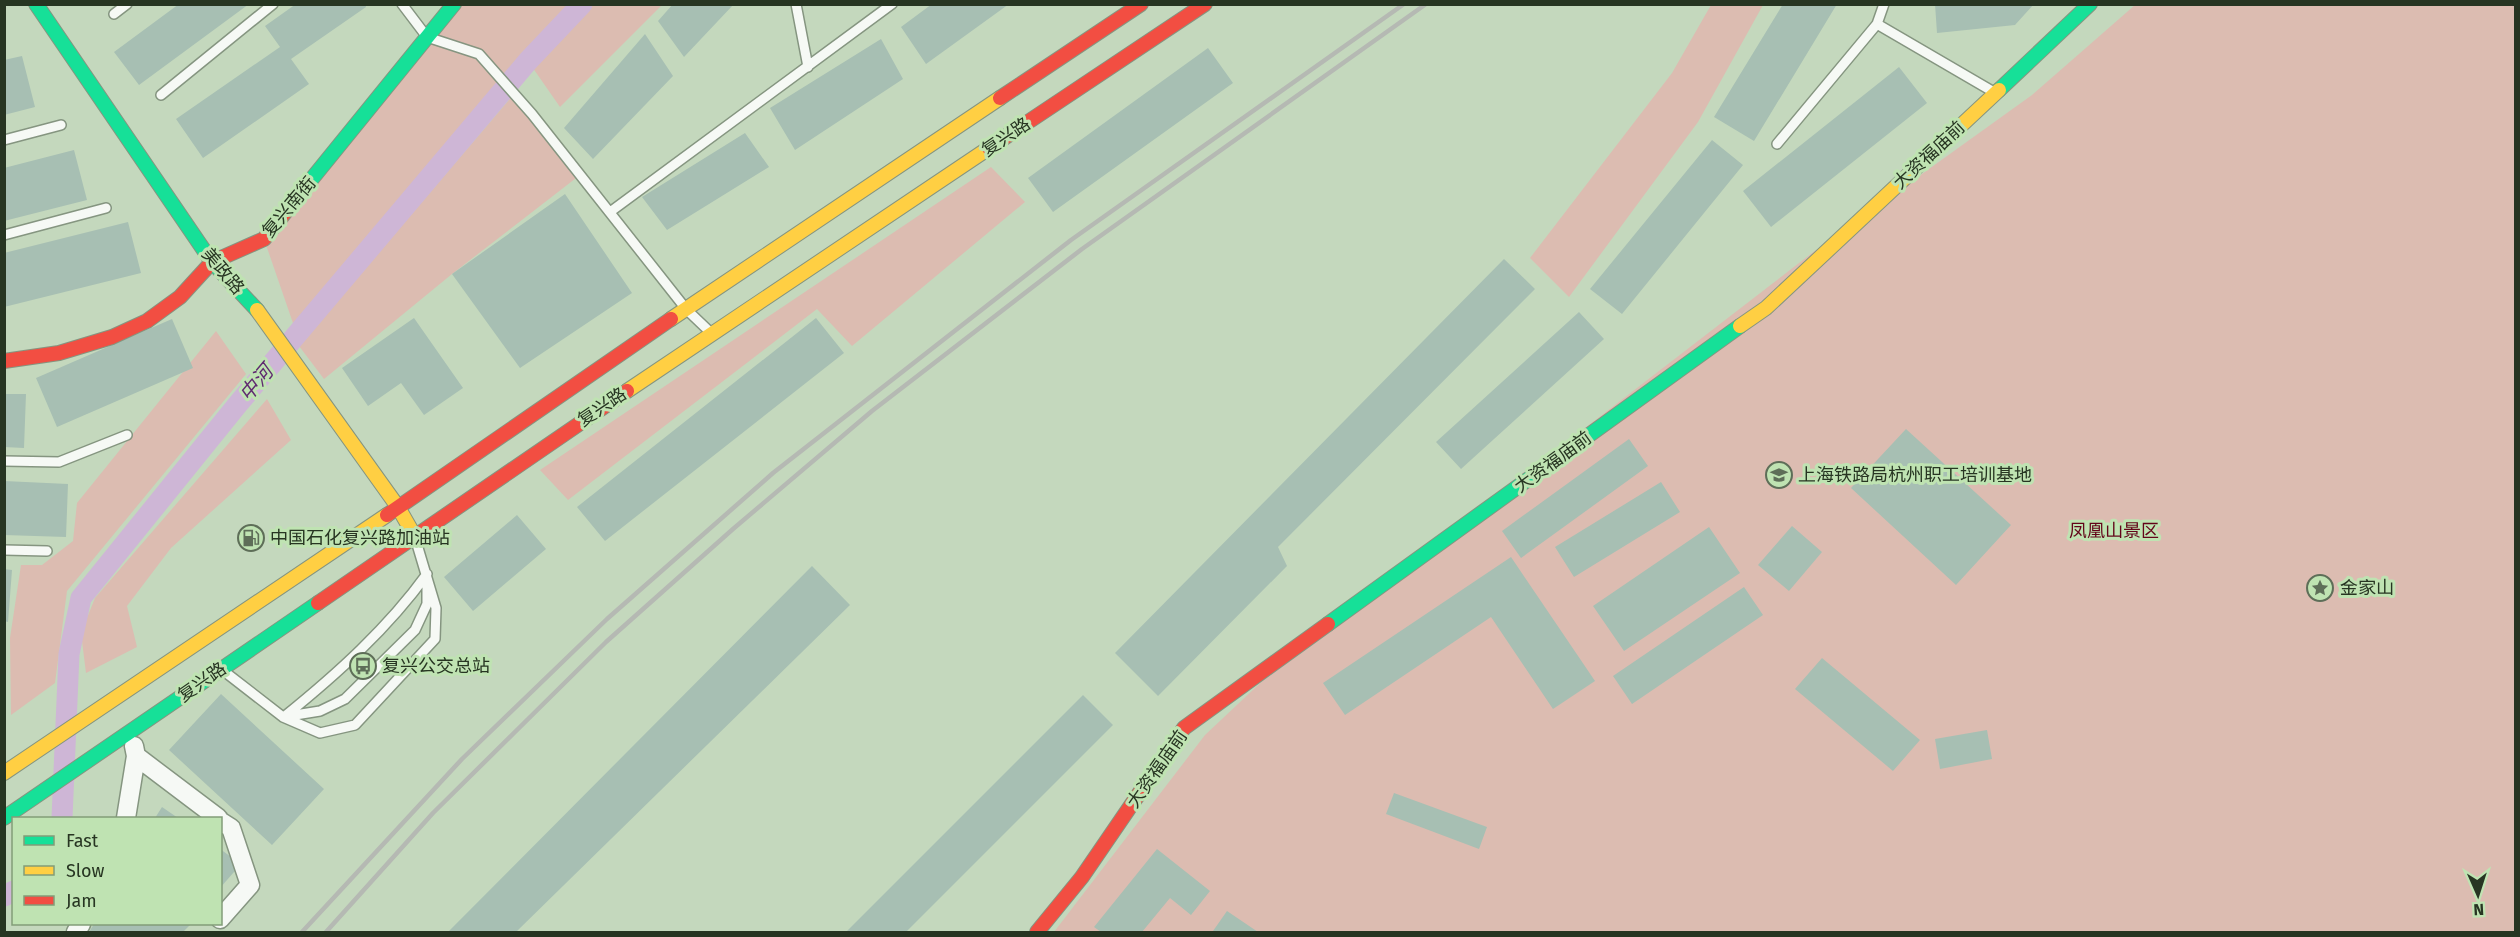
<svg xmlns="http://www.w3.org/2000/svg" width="2520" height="937" font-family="'Fira Sans','Noto Sans SC',sans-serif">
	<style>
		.green { fill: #dcbcb1 }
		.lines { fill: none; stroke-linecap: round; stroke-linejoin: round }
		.canal { stroke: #ceb6d6; stroke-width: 21 }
		.building { fill: #a7bfb3 }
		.lane-casing { stroke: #859580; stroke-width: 12 }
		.street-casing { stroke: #859580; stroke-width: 21 }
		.fast-casing { stroke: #859580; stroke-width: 16 }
		.slow-casing { stroke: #859580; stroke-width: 16 }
		.jam-casing { stroke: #859580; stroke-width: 16 }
		.lane { stroke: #f6f9f5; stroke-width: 9 }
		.street { stroke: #f6f9f5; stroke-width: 18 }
		.fast { stroke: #16e098; stroke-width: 14 }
		.slow { stroke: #ffcf43; stroke-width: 14 }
		.jam { stroke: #f24e42; stroke-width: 14 }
		.rail { stroke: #b5b9b3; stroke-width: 4.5 }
		.labels { text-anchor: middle; stroke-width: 6; stroke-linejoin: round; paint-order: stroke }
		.street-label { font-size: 18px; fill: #273522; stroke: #bfe3b2 }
		.poi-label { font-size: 18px; fill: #273522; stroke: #bfe3b2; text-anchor: start }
		.park-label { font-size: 18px; fill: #63051a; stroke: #bfe3b2 }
		.water-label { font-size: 20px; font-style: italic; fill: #602b70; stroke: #bfe3b2 }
	</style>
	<rect width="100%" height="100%" fill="#c4d8bd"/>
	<path class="green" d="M462,5H571L510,68L294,326L264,239Z
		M582,5H662L560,107L528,61Z
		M1711,5H1763L1698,122L1569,297L1530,258L1672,73Z
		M2135,5H2515V932H1054L1205,735L1288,657L1812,253L2032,95Z
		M514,94L580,175L452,274L324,379L299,346Z
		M991,167L1025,202L852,346L817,309L568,500L540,470Z
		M216,331L246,374L67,591L55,683L11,715L10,638L21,565H42L73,541L77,503Z
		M267,399L291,440L171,548L127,606L137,647L86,673L81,633L95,598Z"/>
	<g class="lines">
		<path class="canal" d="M62,818L69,654L81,598L238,404L528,61L582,4
			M4,896L14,891"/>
	</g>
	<path class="building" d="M179,4H249L139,85L114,52Z
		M296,4H365L366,7L291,59L309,84L203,158L176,119L280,47L265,26Z
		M673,4H734L684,57L658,21Z
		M932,4H1009L926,64L901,27Z
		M1783,4H1837L1754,141L1714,117Z
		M1935,4H2034L2015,25L1937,33Z
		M645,34L673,76L593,159L564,128Z
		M881,39L903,79L795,150L770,108Z
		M1208,48L1233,83L1053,212L1028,178Z
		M22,56L35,107L4,115V60Z
		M1899,67L1927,103L1771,227L1743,191Z
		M745,133L769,167L667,230L642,197Z
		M1712,140L1743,165L1622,314L1590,289Z
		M74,150L87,200L4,221V168Z
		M565,194L632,293L520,368L452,274Z
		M128,222L141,273L4,307V253Z
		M1504,259L1535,289L1278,547L1287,566L1158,696L1115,653Z
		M1579,312L1604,339L1461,469L1436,442Z
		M414,318L463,388L424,415L401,383L368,406L342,368Z
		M816,318L844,353L605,541L577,507Z
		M172,319L193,368L57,427L36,378Z
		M4,394H26L24,448L4,447Z
		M1906,429L2011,525L1956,585L1851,488Z
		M1629,439L1648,466L1521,558L1502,531Z
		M4,481L68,484L66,537L4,535Z
		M1661,482L1680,512L1574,577L1555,547Z
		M517,515L546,549L473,611L444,577Z
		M1792,526L1822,552L1789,591L1758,565Z
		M1709,527L1740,573L1624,651L1593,606Z
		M1511,557L1595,681L1553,709L1491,617L1345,715L1323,683Z
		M812,566L850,605L516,932H448Z
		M4,569L12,570L8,622L4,621Z
		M1744,587L1763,615L1632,704L1613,676Z
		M1822,658L1920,740L1893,771L1795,689Z
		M221,694L324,789L272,845L169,750Z
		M1083,695L1113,725L906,932H846Z
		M1987,730L1992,759L1940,769L1935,739Z
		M1394,793L1487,827L1479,849L1386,814Z
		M162,807L178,818H155Z
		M220,849L241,864L220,888Z
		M1157,849L1210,891L1191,915L1170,898L1142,932H1101L1094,927Z
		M1227,911L1258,932L1213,931Z
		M94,924H191L183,932H89Z"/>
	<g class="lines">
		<defs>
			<path id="lane" d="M402,4L427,37L479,54L532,114L686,309L709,331
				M796,4L808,67
				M114,14L127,4
				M1877,24L1992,91
				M161,95L273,4
				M4,140L61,125
				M1777,144L1877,24L1884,4
				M610,212L892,4
				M4,235L106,208
				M4,461L59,462L127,435
				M4,550L47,551
				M225,672L283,717L320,733L355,725L435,639L436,608L416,541
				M285,716C337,674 388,628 427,574
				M283,717L320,711L345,699L415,630L427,604V586"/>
			<path id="street" d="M136,756L218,818
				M126,818L136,756L134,746
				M220,821L231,828L250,885L220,919
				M76,932L81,924"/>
			<path id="fast" d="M36,4L212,262L257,310
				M1999,90L2090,4
				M302,191L454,4
				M1328,624L1740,326
				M4,818L318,603"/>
			<path id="slow" d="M257,310L398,507L414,535
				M671,319L1000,98
				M1740,326L1766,308L1999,90
				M627,391L989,148
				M4,773L387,515"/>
			<path id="jam" d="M1000,98L1141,4
				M989,148L1205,4
				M4,361L59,353L112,337L147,321L180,297L212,262L264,239L302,191
				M387,515L671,319
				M318,603L627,391
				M1037,932L1082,877L1184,728L1328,624"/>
		</defs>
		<use href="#lane" class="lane-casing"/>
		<use href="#street" class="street-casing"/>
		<use href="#fast" class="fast-casing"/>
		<use href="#slow" class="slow-casing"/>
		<use href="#jam" class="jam-casing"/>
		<use href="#lane" class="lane"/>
		<use href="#street" class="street"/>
		<use href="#fast" class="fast"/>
		<use href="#slow" class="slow"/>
		<use href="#jam" class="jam"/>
		<path class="rail" d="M302,932L462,759L607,619L773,473L1071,240L1404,4
			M326,932L433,813L606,642L733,529L872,411L1082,249L1426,4"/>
	</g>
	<defs>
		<symbol id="school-ring" viewBox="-11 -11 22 22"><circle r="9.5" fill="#bfe3b2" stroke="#5e6e58" stroke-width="1.5"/><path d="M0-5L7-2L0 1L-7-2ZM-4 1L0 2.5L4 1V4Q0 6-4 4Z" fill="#5e6e58"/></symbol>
		<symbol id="fuel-ring" viewBox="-11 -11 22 22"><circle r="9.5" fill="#bfe3b2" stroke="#5e6e58" stroke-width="1.5"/><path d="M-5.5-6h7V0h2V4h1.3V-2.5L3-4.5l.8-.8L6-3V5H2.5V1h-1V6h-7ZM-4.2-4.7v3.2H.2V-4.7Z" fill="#5e6e58"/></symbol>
		<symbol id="sight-ring" viewBox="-11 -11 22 22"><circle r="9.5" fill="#bfe3b2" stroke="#5e6e58" stroke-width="1.5"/><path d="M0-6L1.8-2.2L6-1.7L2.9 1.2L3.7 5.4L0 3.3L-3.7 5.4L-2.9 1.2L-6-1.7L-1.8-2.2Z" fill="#5e6e58"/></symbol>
		<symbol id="bus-ring" viewBox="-11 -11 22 22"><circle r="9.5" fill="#bfe3b2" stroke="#5e6e58" stroke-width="1.5"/><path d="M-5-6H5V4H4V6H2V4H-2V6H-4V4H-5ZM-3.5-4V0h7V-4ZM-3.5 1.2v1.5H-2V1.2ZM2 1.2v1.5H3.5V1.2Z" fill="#5e6e58"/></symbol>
	</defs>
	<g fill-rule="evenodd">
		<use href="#school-ring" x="1764" y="460" width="30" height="30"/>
		<use href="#fuel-ring" x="236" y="523" width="30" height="30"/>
		<use href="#sight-ring" x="2305" y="573" width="30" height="30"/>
		<use href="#bus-ring" x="348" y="651" width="30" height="30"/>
	</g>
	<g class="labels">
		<g class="street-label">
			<text transform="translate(1006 137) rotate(-34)" y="6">复兴路</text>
			<text transform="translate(1929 155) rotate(-43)" y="6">大资福庙前</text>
			<text transform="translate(289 207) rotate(-50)" y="6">复兴南街</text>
			<text transform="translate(223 271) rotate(50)" y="6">美政路</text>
			<text transform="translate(602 407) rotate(-34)" y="6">复兴路</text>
			<text transform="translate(1553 462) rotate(-36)" y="6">大资福庙前</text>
			<text transform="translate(202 682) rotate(-35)" y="6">复兴路</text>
			<text transform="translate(1157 769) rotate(-55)" y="6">大资福庙前</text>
		</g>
		<g class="poi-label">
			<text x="1798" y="481">上海铁路局杭州职工培训基地</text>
			<text x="270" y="544">中国石化复兴路加油站</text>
			<text x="2340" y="594">金家山</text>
			<text x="382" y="672">复兴公交总站</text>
		</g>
		<g class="park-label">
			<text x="2114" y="537">凤凰山景区</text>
		</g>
		<g class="water-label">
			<text transform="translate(256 383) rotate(-50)" y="7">中河</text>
		</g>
	</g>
	<rect width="2520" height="937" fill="none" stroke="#273522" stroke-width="12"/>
	<rect x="12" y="817" width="210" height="108" fill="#bfe3b2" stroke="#829d78" stroke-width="1.5"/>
	<rect x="24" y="836" width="30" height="9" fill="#16e098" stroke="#829d78" stroke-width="1.5"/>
	<text x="66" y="847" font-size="18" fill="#273522">Fast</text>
	<rect x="24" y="866" width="30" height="9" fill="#ffcf43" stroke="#829d78" stroke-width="1.5"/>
	<text x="66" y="877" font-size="18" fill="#273522">Slow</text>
	<rect x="24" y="896" width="30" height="9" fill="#f24e42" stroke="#829d78" stroke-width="1.5"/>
	<text x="66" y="907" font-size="18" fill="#273522">Jam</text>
	<g transform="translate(2478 895) rotate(177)" stroke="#bfe3b2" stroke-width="4.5" paint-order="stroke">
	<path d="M0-4.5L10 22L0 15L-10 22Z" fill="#273522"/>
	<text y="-9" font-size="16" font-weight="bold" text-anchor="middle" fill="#273522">N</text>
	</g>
</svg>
